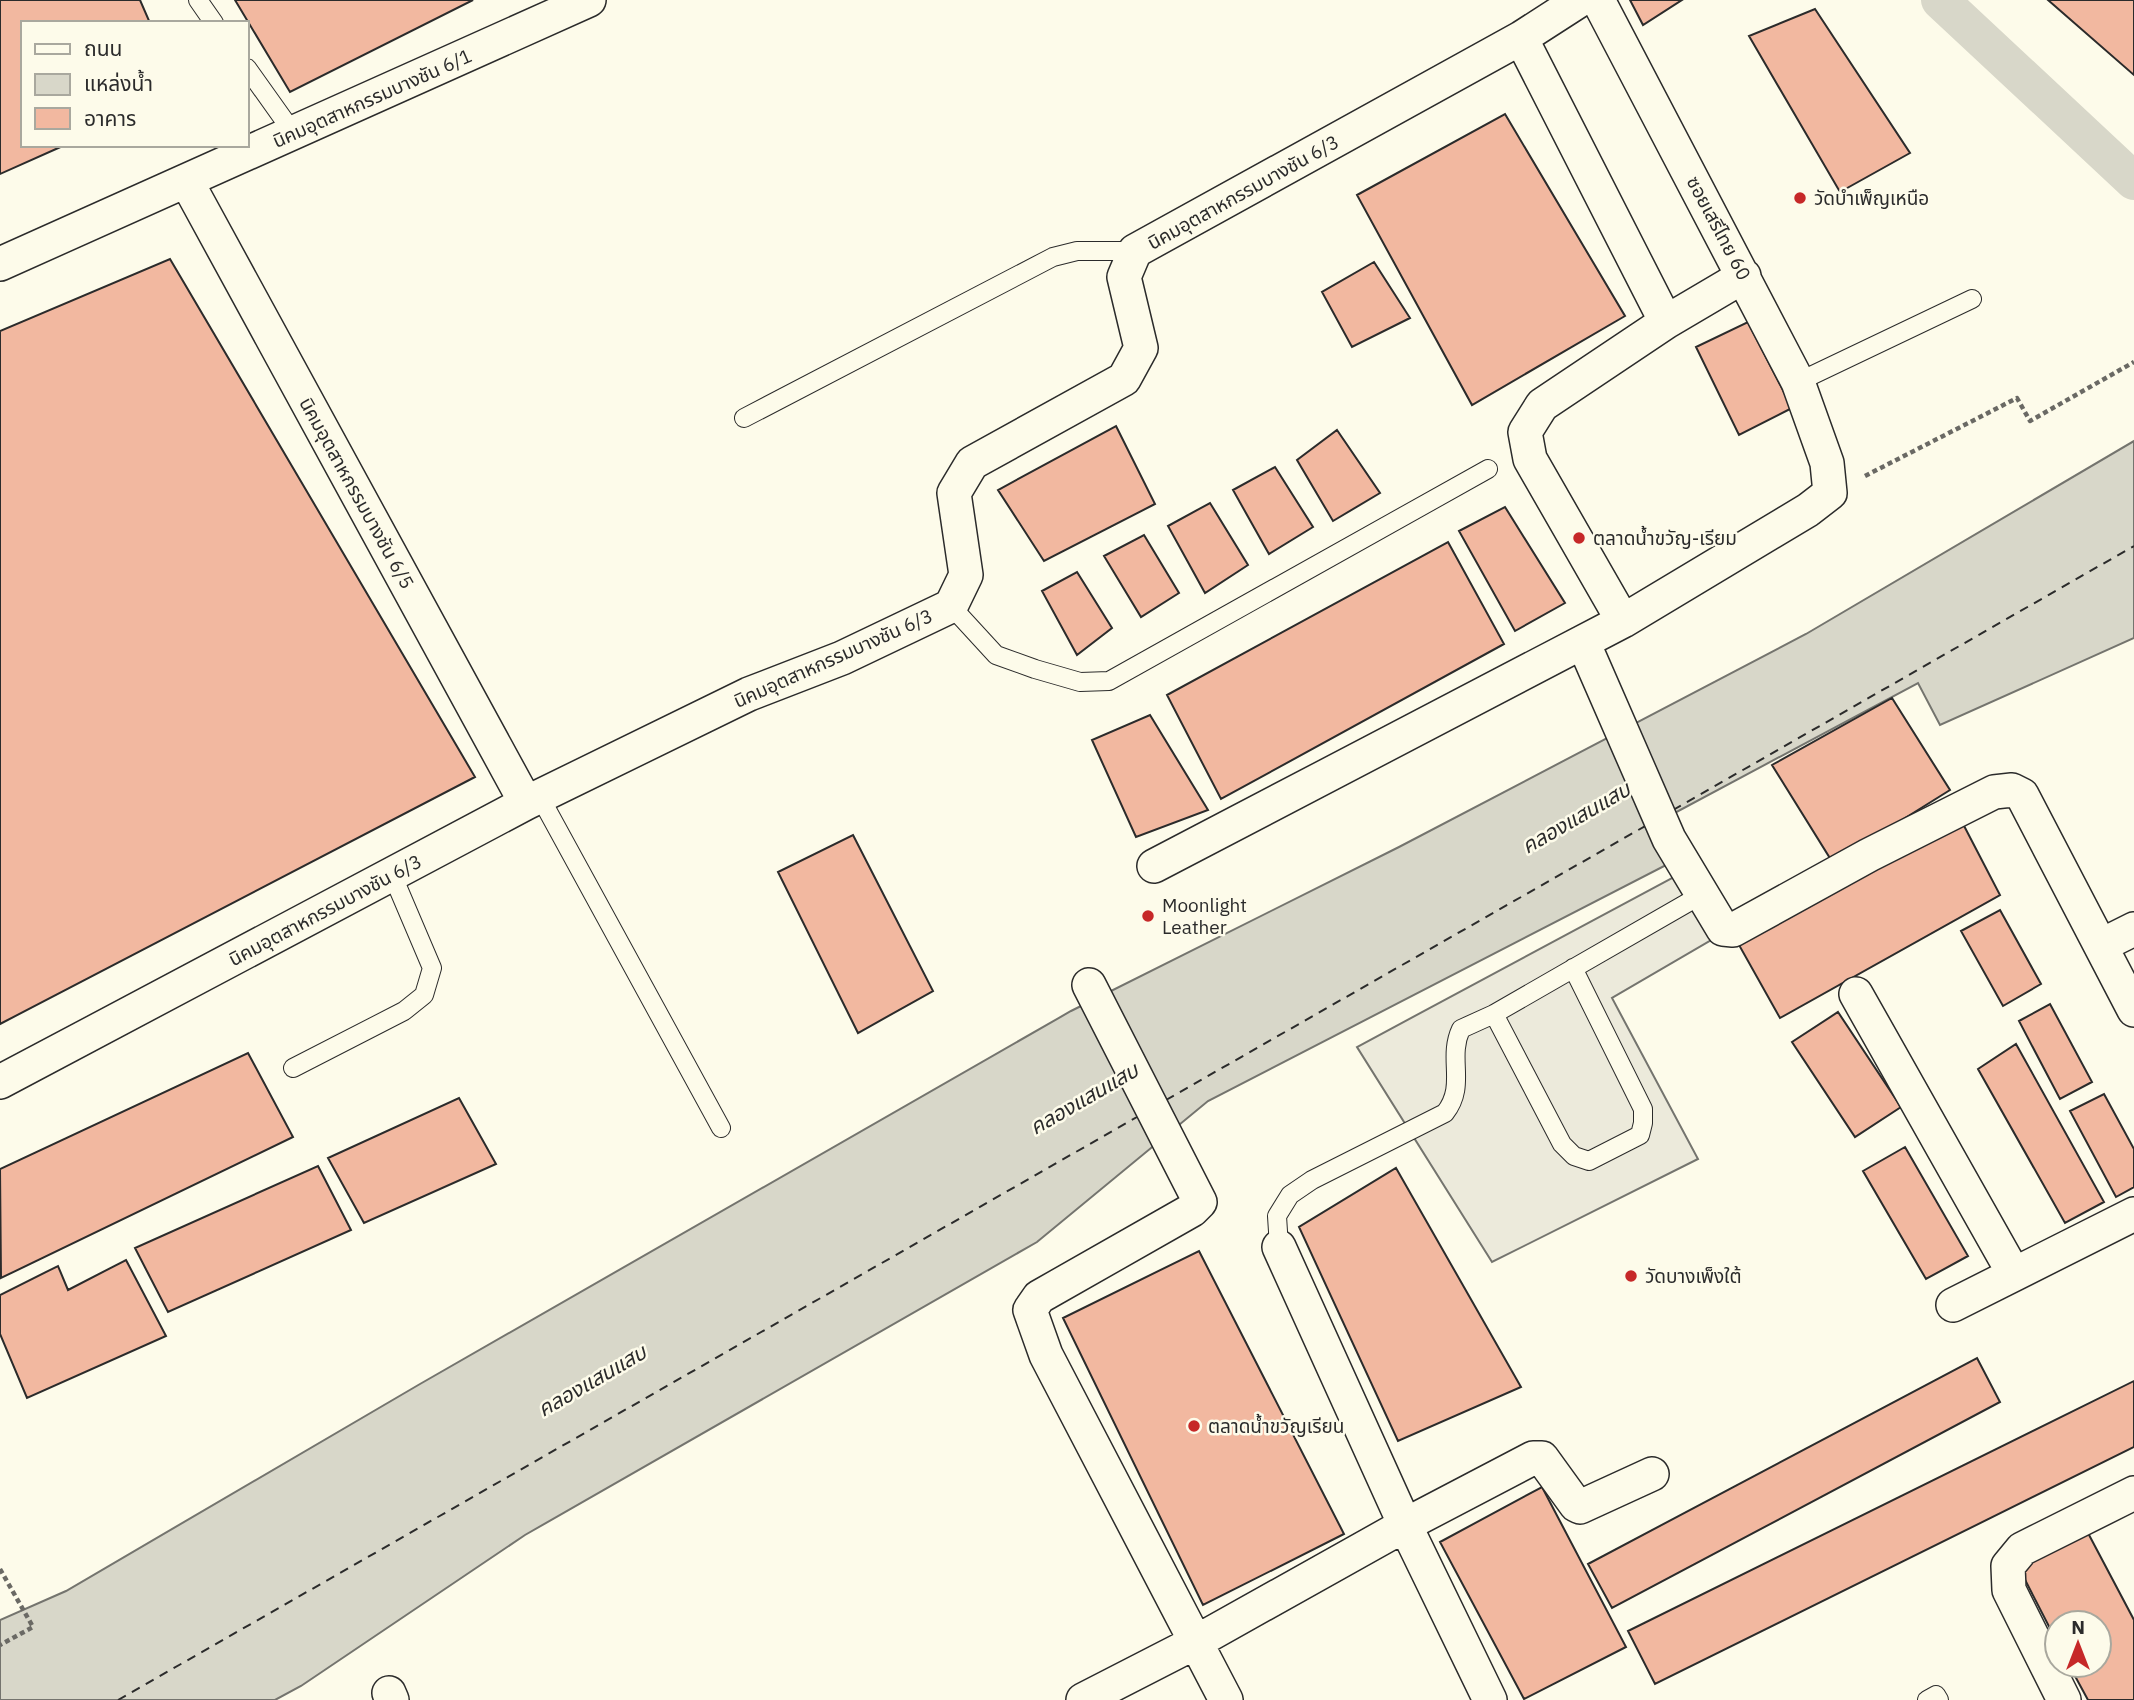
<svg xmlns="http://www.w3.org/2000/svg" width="2134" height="1700" font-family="'IBM Plex Sans','Noto Sans Thai',sans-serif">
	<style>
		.parking { fill: #eceadb; stroke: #74746e; stroke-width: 2 }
		.water { fill: #d8d7c9; stroke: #74746e; stroke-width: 2 }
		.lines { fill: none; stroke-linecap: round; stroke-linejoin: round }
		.canal { stroke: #d8d7c9; stroke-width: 38 }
		.ferry { stroke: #2b2b2b; stroke-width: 2; stroke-dasharray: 9 7; stroke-linecap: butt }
		.building { fill: #f2b8a0; stroke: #2b2b2b; stroke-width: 2 }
		.lane-casing { stroke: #2b2b2b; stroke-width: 20 }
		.street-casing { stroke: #2b2b2b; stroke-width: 36 }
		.path { stroke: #6a6964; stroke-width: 4.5; stroke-dasharray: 5 3.5; stroke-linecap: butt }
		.lane { stroke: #fdfbea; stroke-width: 18 }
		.street { stroke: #fdfbea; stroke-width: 33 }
		.poi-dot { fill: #c62828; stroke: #fdfbea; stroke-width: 2.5 }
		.labels { text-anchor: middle; stroke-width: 5; stroke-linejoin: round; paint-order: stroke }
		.street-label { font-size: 19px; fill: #2b2b2b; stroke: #fdfbea }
		.poi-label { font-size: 19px; fill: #2b2b2b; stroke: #fdfbea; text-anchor: start }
		.water-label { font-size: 21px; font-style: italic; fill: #2b2b2b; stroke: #fdfbea }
	</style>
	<rect width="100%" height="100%" fill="#fdfbea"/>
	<path class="parking" d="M1685,871L1718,936L1612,998L1698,1159L1492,1262L1357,1047Z"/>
	<path class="water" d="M2134,441V638L1940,725L1918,683L1654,824L1672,862L1208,1101L1037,1242L525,1535L301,1686L275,1700H0V1620L66,1591L420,1384L1071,1011L1399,847L1806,634Z"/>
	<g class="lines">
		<path class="canal" d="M1940,0L2134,181"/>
		<path class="ferry" d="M1673,810L2134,546
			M1166,1100L1647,825
			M118,1700L1137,1117"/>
	</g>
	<path class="building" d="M0,0H140L150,23H23V145H65L0,174Z
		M235,0H473L290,92Z
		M1630,0H1682L1643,25Z
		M2048,0H2134V75Z
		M1815,9L1910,153L1840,192L1749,36Z
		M1505,114L1625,316L1472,405L1357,195Z
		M170,259L475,777L0,1024V331Z
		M1374,262L1410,318L1352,347L1322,292Z
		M1748,322L1792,408L1739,435L1696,347Z
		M1116,426L1155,504L1044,561L998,490Z
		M1337,430L1380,493L1333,521L1297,460Z
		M1275,467L1313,527L1269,554L1233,490Z
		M1210,503L1248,565L1205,593L1168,526Z
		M1505,507L1565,603L1515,631L1459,531Z
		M1144,535L1179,593L1141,617L1104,556Z
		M1448,542L1504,644L1221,799L1167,695Z
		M1077,572L1112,628L1077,655L1042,591Z
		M1892,698L1950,790L1833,863L1772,765Z
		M1150,715L1208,810L1136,837L1092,740Z
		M1961,820L2000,895L1780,1018L1739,945Z
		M853,835L933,991L858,1033L778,872Z
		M2000,910L2041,984L2003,1006L1961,931Z
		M2050,1004L2092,1082L2060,1099L2019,1021Z
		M1838,1012L1901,1107L1855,1137L1792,1042Z
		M2016,1044L2104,1202L2065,1223L1978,1069Z
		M248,1053L293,1137L1,1278L0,1169Z
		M2104,1094L2134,1149V1187L2116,1197L2070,1111Z
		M459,1098L496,1164L364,1223L328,1158Z
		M1905,1147L1968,1256L1926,1279L1863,1171Z
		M318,1166L351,1230L168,1312L135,1248Z
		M1396,1168L1521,1387L1398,1441L1299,1227Z
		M1199,1251L1344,1534L1203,1605L1063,1318Z
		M126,1260L166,1336L27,1398L0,1334V1295L58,1266L68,1290Z
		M1977,1358L2000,1402L1612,1608L1588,1564Z
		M2134,1381V1447L1655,1684L1628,1631Z
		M1542,1487L1626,1647L1524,1699L1440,1542Z
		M2088,1533L2134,1620V1700H2088L2069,1665H2099V1623H2057V1642L2019,1568Z"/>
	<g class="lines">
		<defs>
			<path id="lane" d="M198,0L214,23
				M247,68L294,134
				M1798,382L1972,299
				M744,418L1053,257L1077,251H1135
				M951,606L996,655L1035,669L1080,682L1109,681L1488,469
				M540,797L721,1128
				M1494,1014L1562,1144L1574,1156L1589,1161L1640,1135L1643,1123V1109L1573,968
				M293,1068L404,1011L424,995L432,968L392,874
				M1279,1247L1277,1216L1290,1195L1312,1180L1445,1113C1467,1085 1447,1059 1461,1029L1494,1014L1701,895
				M1927,1700L1936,1695L1939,1700"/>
			<path id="street" d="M1521,38L1666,322L1542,405L1525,432L1530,459L1623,621
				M187,182L526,803
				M0,264L589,0
				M1666,322L1744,276
				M1583,642L1669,839L1723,929L1733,930L1869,855L1994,792L2012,790L2022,795L2134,1010
				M1154,866L1623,621L1808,510L1830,493L1827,463L1798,382L1598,0
				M2102,945L2134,929
				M1089,985L1200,1202L1192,1210L1039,1297L1030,1310L1046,1355L1226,1700
				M1856,994L2014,1274
				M0,1082L526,803L749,694L842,658L951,606L966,575L954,493L972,463L1124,379L1141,348L1124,277L1135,251L1521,38L1580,0
				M1279,1247L1405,1525L1490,1700
				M1953,1305L2134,1214
				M389,1693L392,1700
				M1083,1700L1196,1642L1405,1525L1533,1458H1542L1576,1505L1580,1507L1652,1474
				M2064,1700L2009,1590L2008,1566L2022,1549L2134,1493"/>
		</defs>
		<use href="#lane" class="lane-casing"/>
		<use href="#street" class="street-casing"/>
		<path class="path" d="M1865,476L2017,398L2030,421L2134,362
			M0,1569L33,1627L0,1645"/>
		<use href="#lane" class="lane"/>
		<use href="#street" class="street"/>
	</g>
	<g class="poi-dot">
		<circle cx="1800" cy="198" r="7"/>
		<circle cx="1579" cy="538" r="7"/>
		<circle cx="1148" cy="916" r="7"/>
		<circle cx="1631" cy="1276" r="7"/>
		<circle cx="1194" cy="1426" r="7"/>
	</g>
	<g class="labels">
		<g class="street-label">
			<text transform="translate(372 98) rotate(-24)" y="7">นิคมอุตสาหกรรมบางชัน 6/1</text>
			<text transform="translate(1243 192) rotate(-29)" y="7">นิคมอุตสาหกรรมบางชัน 6/3</text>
			<text transform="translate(1719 228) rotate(62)" y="7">ซอยเสรีไทย 60</text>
			<text transform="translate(357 493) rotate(61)" y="7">นิคมอุตสาหกรรมบางชัน 6/5</text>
			<text transform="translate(833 658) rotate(-24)" y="7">นิคมอุตสาหกรรมบางชัน 6/3</text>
			<text transform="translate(325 910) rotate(-28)" y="7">นิคมอุตสาหกรรมบางชัน 6/3</text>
		</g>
		<g class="poi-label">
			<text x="1814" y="205">วัดบำเพ็ญเหนือ</text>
			<text x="1593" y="545">ตลาดน้ำขวัญ-เรียม</text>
			<text x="1162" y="912">Moonlight<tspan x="1162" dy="22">Leather</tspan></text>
			<text x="1645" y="1283">วัดบางเพ็งใต้</text>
			<text x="1208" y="1433">ตลาดน้ำขวัญเรียน</text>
		</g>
		<g class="water-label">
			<text transform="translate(1576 818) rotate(-30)" y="7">คลองแสนแสบ</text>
			<text transform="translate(1084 1099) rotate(-30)" y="7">คลองแสนแสบ</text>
			<text transform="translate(592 1381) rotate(-30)" y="7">คลองแสนแสบ</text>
		</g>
	</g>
	<rect x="21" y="21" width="228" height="126" fill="#fdfbea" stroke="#a9a89e" stroke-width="2"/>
	<rect x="35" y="44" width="35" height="10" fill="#fdfbea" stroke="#a9a89e" stroke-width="2"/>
	<text x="84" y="56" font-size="21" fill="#2b2b2b">ถนน</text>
	<rect x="35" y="74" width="35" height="21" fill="#d8d7c9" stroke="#a9a89e" stroke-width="2"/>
	<text x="84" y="91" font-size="21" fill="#2b2b2b">แหล่งน้ำ</text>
	<rect x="35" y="108" width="35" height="21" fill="#f2b8a0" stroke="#a9a89e" stroke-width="2"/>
	<text x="84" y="126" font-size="21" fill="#2b2b2b">อาคาร</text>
	<g transform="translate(2078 1644)"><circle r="33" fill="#fdfbea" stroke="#a9a89e" stroke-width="2"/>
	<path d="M0-5L12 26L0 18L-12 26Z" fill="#c62828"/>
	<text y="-10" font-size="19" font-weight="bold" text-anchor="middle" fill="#2b2b2b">N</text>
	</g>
</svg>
